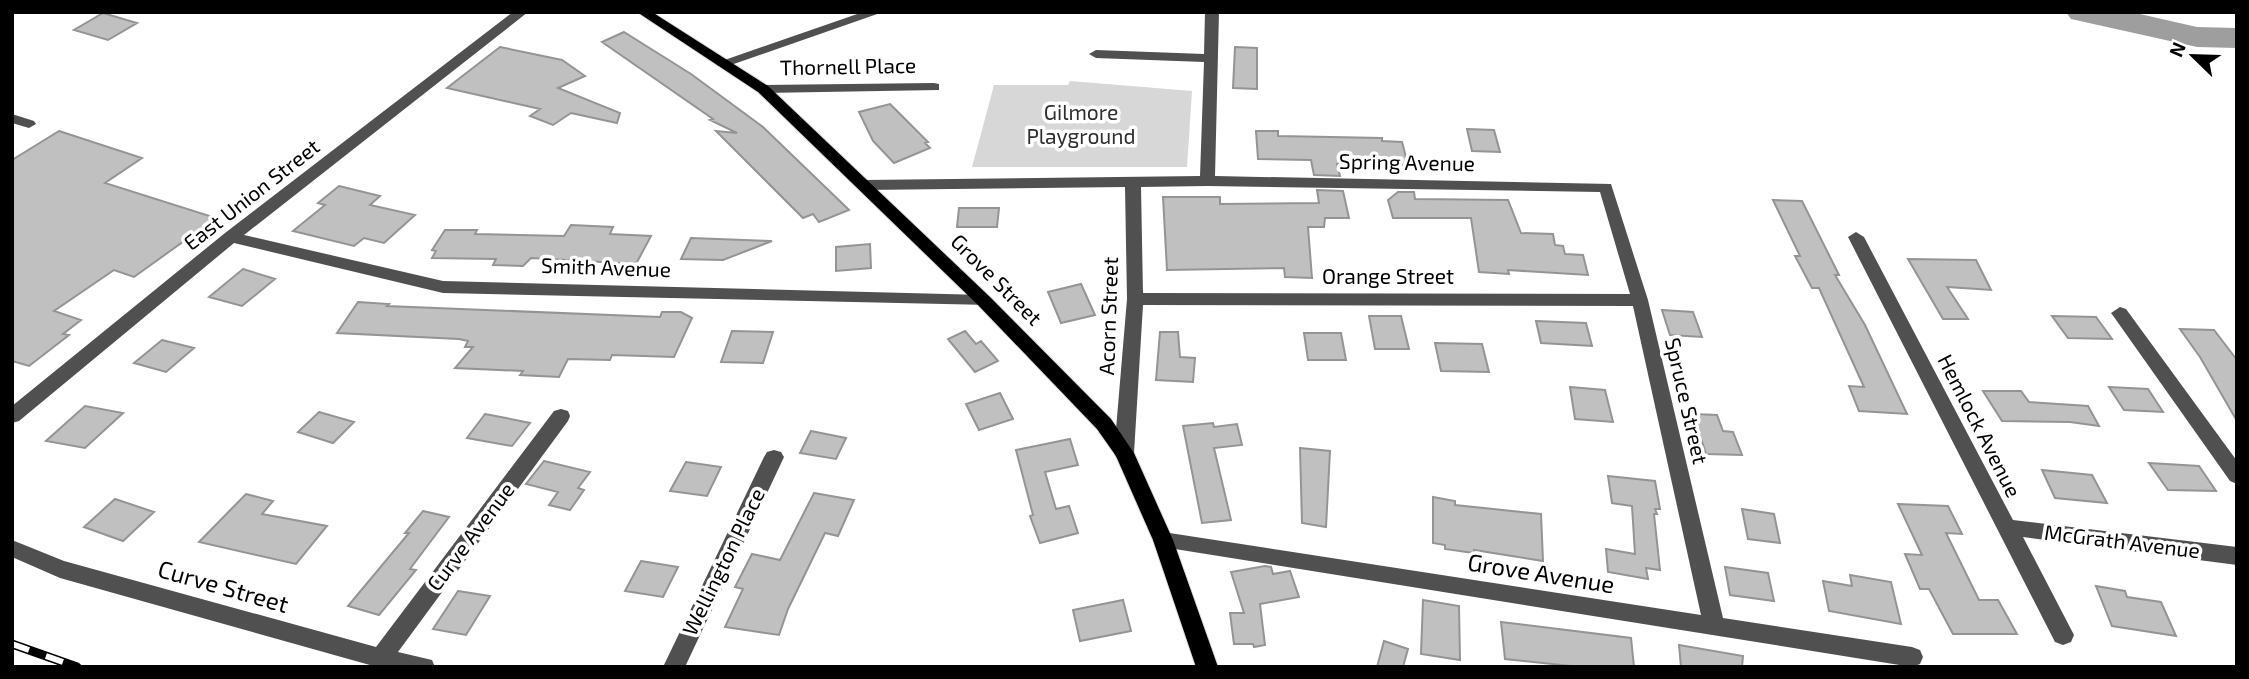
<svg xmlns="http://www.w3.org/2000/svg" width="2249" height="679" font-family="'Exo 2',sans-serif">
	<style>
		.green { fill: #d7d7d7 }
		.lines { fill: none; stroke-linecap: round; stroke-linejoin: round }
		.river { fill: #9e9e9e; fill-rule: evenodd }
		.building { fill: #c0c0c0; stroke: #949494; stroke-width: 2 }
		.major-casing { stroke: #dbdbdb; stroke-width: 2 }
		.minor { fill: #505050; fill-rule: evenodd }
		.major { fill: #000; fill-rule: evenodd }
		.rail-casing { stroke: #000; stroke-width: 9 }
		.rail { stroke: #fff; stroke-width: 6; stroke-dasharray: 18; stroke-linecap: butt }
		.labels { text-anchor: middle; stroke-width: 7; stroke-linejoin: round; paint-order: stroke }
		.street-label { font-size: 21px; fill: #000; stroke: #fff }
		.park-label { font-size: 21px; fill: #2e2e2e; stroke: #fff }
		.near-street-label { font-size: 24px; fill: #000; stroke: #fff }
	</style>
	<rect width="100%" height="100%" fill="#fff"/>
	<path class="green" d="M1070,81L1192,91L1187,167H972L994,85H1068Z"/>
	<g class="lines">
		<path class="river" d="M2066,12H2131L2197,27L2237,28V48L2197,47L2071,19Z"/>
	</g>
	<path class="building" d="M103,13L137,23L108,40L74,30Z
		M624,32L691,74L763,127L849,210L819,222L813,214L803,218L716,131L737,133L710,120L713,119L602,42Z
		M500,47L562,60L585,76L558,88L620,113L617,123L571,113L553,125L530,116L540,109L447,88Z
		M1235,47L1257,48V89L1233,88Z
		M890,104L928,142L925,143L930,148L894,163L873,141L859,112Z
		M1467,129L1494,130L1500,152L1472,151Z
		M59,131L142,158L105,183L216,218L134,277L114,270L54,311L81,320L63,334L69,335L29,366L12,361V160Z
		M1256,131H1278V136L1382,138V141L1402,142L1408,165L1337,164L1340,176L1314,175L1311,160L1258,159Z
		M339,186L380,196L370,205L415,215L384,243L364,238L354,246L293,231L325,205L318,203Z
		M1317,190L1343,191L1349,218H1325L1324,227H1308L1312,278L1285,277L1284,268L1167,270L1163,197H1220V204L1319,203Z
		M1398,192H1414L1415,199L1508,200L1521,233L1553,234L1555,245L1563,246L1565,254L1583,255L1588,275L1508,270L1509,274L1479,272L1471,218H1393L1388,200Z
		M1773,200L1802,201L1839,275H1835L1865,325L1907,414L1859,411L1849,386L1864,387L1819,288H1812L1795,256H1800Z
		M959,208H999L997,227H957Z
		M571,225L613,227L610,234L651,236L636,264L531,258L523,266L493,265L496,259L432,258L436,251L432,250L445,230H477L475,234L564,236Z
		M691,238L772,241L723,260L681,259Z
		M870,244L871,268L836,271V247Z
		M1908,259L1976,260L1991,290L1947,287L1968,319H1943Z
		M243,269L275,279L242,306L209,297Z
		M1081,284L1095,315L1061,323L1048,292Z
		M358,302L389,304L387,306L660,317L662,312H681L692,318L674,357L612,355L610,360L568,359L559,377L520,375L523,371L455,368L473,347H465L468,341L459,339L337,333Z
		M1662,310L1693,312L1702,337L1670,335Z
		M1369,316H1401L1409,349H1375Z
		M2052,316L2096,317L2112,339L2068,338Z
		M1536,321L1586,323L1592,346L1541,343Z
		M2180,329L2214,330L2237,360V421L2200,357Z
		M732,331L773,332L763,363L721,362Z
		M965,331L976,344L981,341L998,361L975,372L948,339Z
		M1160,332H1178L1180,357L1195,358L1193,382L1156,380Z
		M1304,333H1341L1346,360H1308Z
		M162,340L194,348L166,372L134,363Z
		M1435,343L1482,344L1489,372L1441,371Z
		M1570,387L1605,390L1613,422L1575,419Z
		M2109,387L2148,389L2163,412L2124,410Z
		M1983,391H2021L2029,402L2088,406L2099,426L2070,422L2002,421Z
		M1000,393L1013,419L979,430L966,404Z
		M85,406L123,413L85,448L46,441Z
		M319,412L354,422L333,443L298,432Z
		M485,414L506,418L530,423L512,446L467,438Z
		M1693,414L1717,415L1723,431L1733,432L1742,455L1706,454Z
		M1213,423L1214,427L1237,424L1242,445L1214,448L1231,520L1202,523L1183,426Z
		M811,431L846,438L836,459L800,453Z
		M1070,439L1078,465L1045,472L1056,509L1069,506L1078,533L1040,543L1030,516L1033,515L1016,450Z
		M1300,448L1330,451L1326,527L1302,523Z
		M544,461L590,472L578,488L584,490L570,510L549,505L558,492L526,484Z
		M686,462L721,467L707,496L670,491Z
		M2149,463L2199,466L2216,491L2168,490Z
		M2042,470L2092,475L2107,503L2055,498Z
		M1608,476L1655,481L1660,509H1655L1657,514H1654L1660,570L1646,568L1648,579L1608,572L1606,549L1635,554L1632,506L1612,503Z
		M814,493L854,500L838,536L825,533L788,609L779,635L725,627L743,589L735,587L752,554L780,560Z
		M246,494L273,501L262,514L327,526L296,564L199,542Z
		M1433,497L1455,501V505L1541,514L1543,561L1474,550V553L1445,549V545L1433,543Z
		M115,499L154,512L123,541L84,527Z
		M1898,504L1948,506L1962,534L1946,533L1979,600H1998L2017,634H1953L1929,589H1920L1905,554L1922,555Z
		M1742,509L1774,514L1780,543L1748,539Z
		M423,511L449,517L410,569L416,570L379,615L348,606L409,533H405Z
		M641,561L678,567L663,597L625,591Z
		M1265,566L1271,567L1273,574L1290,571L1299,597L1260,604L1265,645L1254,647L1253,644H1234L1230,613H1244L1231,572Z
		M1725,567L1768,573L1774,601L1730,595Z
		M1850,575L1891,582L1901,624L1829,611L1823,581L1852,586Z
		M2096,586L2125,591L2127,597L2161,602L2176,636L2112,626Z
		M458,591L490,596L466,635L433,629Z
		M1123,600L1131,631L1080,641L1073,610Z
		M1423,600L1459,606L1460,660L1421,654Z
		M1501,622L1631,638L1634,667H1580L1505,659Z
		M1384,641L1408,649L1403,667H1377Z
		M1679,645L1743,656L1742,667H1681Z"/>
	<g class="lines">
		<defs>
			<path id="major" d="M637,12H652L768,86L990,297L1111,419L1134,453L1173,540L1218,667H1196L1153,540L1116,456L1097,429L978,305L758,92Z"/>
		</defs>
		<use href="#major" class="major-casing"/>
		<path class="minor" d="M513,12H528L244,235L443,281L984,295L992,301L990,305L443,293L234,243L19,421L12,423V406L225,233Z
			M863,12H883L728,66H718L716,63Z
			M1205,12H1219L1215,176L1611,184L1648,300L1723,618L1912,647L1920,650L1923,657L1920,664L1912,667L1156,546L1153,540L1156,534L1163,532L1701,615L1633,306L1143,305L1134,453L1131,458H1117L1114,453L1127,299L1125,187L864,190L856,185L864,180L1200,176L1204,62L1096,58L1089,54L1096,50L1204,54ZM1207,186L1600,192L1630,294L1143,293L1141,187Z
			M934,83L939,84V90L763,93L756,89L763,85Z
			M12,114L34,121L36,124L29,128L12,123Z
			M1856,232L1864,237L2013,520L2237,547V565L2023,537L2074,635L2071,642L2063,645L2055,642L1848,237Z
			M2120,307L2126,309L2237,461V484L2230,481L2114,317L2111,313Z
			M561,409L568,411L570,416L568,421L398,652L432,660L435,667H377L60,578L12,557V540L64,561L376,647L554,411Z
			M774,450L781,452L784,457L685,667H663L764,457L767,452Z"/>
		<use href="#major" class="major"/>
		<defs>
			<path id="rail" d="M12,644L77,667"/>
		</defs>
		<use href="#rail" class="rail-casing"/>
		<use href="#rail" class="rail"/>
	</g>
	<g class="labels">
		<g class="street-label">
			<text transform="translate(848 67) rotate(-1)" y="7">Thornell Place</text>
			<text transform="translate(1407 163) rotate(1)" y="7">Spring Avenue</text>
			<text transform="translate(252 195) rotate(-38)" y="7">East Union Street</text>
			<text transform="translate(606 268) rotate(2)" y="7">Smith Avenue</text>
			<text x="1388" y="284">Orange Street</text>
			<text transform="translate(996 280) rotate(45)" y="7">Grove Street</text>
			<text transform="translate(1109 316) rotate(-88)" y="7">Acorn Street</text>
			<text transform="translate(1686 401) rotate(77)" y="7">Spruce Street</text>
			<text transform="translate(1979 426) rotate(63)" y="7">Hemlock Avenue</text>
			<text transform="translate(471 537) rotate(-53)" y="7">Curve Avenue</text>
			<text transform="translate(2122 542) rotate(7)" y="7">McGrath Avenue</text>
			<text transform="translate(724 562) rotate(-64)" y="7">Wellington Place</text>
		</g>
		<g class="park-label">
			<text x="1081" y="120">Gilmore<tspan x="1081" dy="24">Playground</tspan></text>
		</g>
		<g class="near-street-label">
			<text transform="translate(1541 574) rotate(9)" y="8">Grove Avenue</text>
			<text transform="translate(223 587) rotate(16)" y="8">Curve Street</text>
		</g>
	</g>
	<rect width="2249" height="679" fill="none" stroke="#000000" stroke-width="28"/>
	<g transform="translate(2193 56) rotate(293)" stroke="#ffffff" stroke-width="5" paint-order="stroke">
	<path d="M0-5L12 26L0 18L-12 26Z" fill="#000000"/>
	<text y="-10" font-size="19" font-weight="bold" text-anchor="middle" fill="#000000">N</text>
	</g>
</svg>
